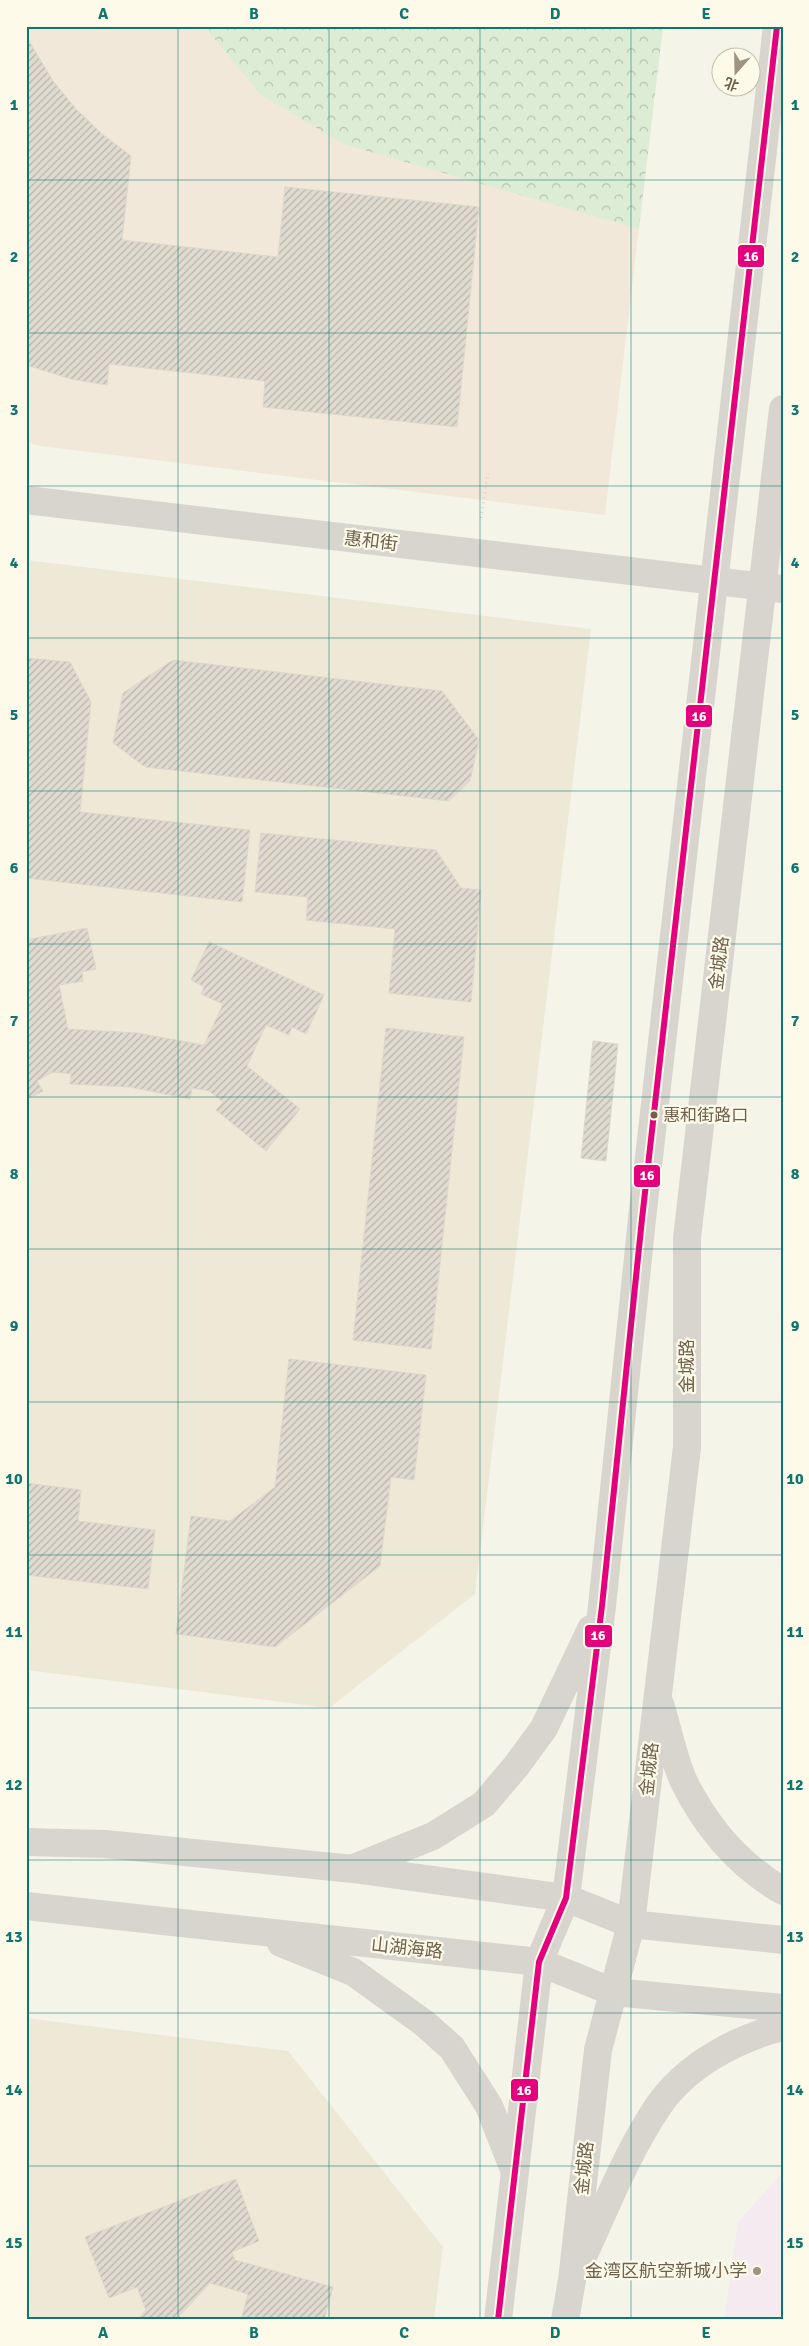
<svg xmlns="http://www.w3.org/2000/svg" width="809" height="2346" font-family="Signika,'Noto Sans SC',sans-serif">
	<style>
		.residential { fill: #eee8d7 }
		.commercial { fill: #f2e8da }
		.education { fill: #f4eaf0 }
		.forest { fill: url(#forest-crowns) }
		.building { fill: url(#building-hatch); stroke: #ddd8cc }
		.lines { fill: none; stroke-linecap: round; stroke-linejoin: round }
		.path { stroke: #d9d4cd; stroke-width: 3; stroke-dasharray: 1 4; stroke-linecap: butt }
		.minor { stroke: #d8d4ce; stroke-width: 28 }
		.bus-1-casing { stroke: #fdfaea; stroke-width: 10 }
		.bus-1 { stroke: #e5007d; stroke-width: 6 }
		.grid { fill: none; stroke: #0f766e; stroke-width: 1; stroke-opacity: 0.55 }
		.bus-dot { fill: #70614c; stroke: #fdfaea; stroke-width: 2 }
		.poi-dot { fill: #9f9483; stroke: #fdfaea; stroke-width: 2 }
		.labels { text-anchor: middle; stroke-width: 4.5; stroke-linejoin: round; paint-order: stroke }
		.bus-label { font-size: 17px; fill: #70614c; stroke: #fdfaea; text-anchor: start }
		.street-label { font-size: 18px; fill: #70614c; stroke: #fdfaea }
		.poi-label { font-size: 18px; fill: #70614c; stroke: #fdfaea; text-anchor: end }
		.line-badge { stroke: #fdfaea; stroke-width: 2 }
		.badge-label { font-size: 14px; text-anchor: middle; font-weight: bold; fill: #fff }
		.neatline { fill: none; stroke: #0f766e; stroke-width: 2 }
		.grid-label { font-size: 16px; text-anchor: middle; font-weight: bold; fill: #0f766e }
	</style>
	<defs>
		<pattern id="forest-crowns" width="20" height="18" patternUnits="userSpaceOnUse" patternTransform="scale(1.25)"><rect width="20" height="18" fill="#ddecd5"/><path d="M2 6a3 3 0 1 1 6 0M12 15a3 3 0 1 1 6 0" fill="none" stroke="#b8c3af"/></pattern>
		<pattern id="building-hatch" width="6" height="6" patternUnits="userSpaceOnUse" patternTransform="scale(1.25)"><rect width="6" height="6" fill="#e0dbd0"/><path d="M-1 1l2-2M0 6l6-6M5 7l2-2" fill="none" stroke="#bab5ab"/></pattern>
	</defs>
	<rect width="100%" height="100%" fill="#f5f4e9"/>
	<path class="residential" d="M26,560L591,629L475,1594L329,1708L26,1670Z
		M26,2018L288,2051L443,2247L434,2320H26Z"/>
	<path class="commercial" d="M26,26H663L605,515L40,446L26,442Z"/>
	<path class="education" d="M783,2172V2320H724L738,2222Z"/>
	<path class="forest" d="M204,26H663L639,229L343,144L260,94Z"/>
	<path class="building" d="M26,36L53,81L76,109L102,134L131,156L122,240L278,257L285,187L479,207L457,427L263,407L265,381L109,364L107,385L71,379L26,365Z
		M26,658L70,662L91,702L80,812L250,830L242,902L26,878Z
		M173,660L442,691L479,740L470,781L449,801L145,767L113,743L123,693Z
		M261,833L436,850L461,888L481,890L471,1002L389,993L395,929L306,920L308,897L255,892Z
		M87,928L96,969L82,972L83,981L59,985L68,1029L137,1033L204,1045L223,1004L201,994L204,987L191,980L209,942L324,995L306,1034L292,1027L289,1035L266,1025L247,1066L300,1109L266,1151L216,1110L223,1102L209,1091L192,1088L190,1099L130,1087L70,1084L71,1074L53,1072L37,1081L43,1091L26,1099V940Z
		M386,1028L464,1037L431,1349L353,1340Z
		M593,1041L618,1044L606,1161L581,1158Z
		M289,1359L426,1375L414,1480L391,1477L380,1566L275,1647L176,1634L191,1516L230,1521L275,1487Z
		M26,1483L81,1490L78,1521L155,1530L148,1589L26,1575Z
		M236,2179L259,2241L232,2252L235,2260L333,2287L324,2320H241L248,2294L210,2283L176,2320H137L146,2310L137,2287L109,2298L85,2237Z"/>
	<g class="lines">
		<path class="path" d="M481,518L488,473"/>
		<path class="minor" d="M26,500L783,589
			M660,1704C668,1729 673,1758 684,1782C707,1828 738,1865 783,1891
			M26,1842L105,1844L353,1869L566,1898L631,1924L783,1940
			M354,1868L433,1836L484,1804L517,1765L544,1728L591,1629
			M26,1906L539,1962L613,1992L783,2008
			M281,1943L353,1972L424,2023L452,2048L489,2106L513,2167
			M581,2261C605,2209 627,2152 659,2105C687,2065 737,2038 783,2027
			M498,2320L539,1962L566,1898L602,1606L642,1219L777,26
			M565,2320L572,2280L598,2050L631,1924L687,1447V1238L783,409"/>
		<defs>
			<path id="bus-1" d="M498,2320L539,1962L566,1898L602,1606L642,1219L777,26"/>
		</defs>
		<use href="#bus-1" class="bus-1-casing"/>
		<use href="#bus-1" class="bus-1"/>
	</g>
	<path class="grid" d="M178,26V2320M329,26V2320M480,26V2320M631,26V2320M26,180H783M26,333H783M26,486H783M26,638H783M26,791H783M26,944H783M26,1097H783M26,1249H783M26,1402H783M26,1555H783M26,1708H783M26,1860H783M26,2013H783M26,2166H783"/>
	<circle class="bus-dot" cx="654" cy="1115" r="4.5"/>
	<circle class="poi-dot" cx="757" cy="2271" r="5"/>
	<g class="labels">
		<g class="bus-label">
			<text x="663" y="1121">惠和街路口</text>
		</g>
		<g class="street-label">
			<text transform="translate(371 541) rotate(7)" y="6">惠和街</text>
			<text transform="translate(719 963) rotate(-83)" y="6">金城路</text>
			<text transform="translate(687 1366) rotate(-90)" y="6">金城路</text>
			<text transform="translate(649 1769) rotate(-84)" y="6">金城路</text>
			<text transform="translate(407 1948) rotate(6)" y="6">山湖海路</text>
			<text transform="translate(584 2168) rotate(-84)" y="6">金城路</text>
		</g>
		<g class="poi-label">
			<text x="747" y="2277">金湾区航空新城小学</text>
		</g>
	</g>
	<g class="line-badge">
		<rect x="737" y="244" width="28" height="24" rx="5" fill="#e5007d"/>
		<rect x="685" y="704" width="28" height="24" rx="5" fill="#e5007d"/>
		<rect x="633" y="1164" width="28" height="24" rx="5" fill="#e5007d"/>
		<rect x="584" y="1624" width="29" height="24" rx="5" fill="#e5007d"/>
		<rect x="510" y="2078" width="29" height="24" rx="5" fill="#e5007d"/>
	</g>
	<g class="badge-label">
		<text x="751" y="261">16</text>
		<text x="699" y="721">16</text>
		<text x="647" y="1180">16</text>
		<text x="598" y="1640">16</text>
		<text x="524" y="2095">16</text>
	</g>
	<rect width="809" height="2346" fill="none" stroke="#fdfaea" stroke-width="55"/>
	<g transform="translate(736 72) rotate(200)"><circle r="24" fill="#fdfaea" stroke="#c5bdab"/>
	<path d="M0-4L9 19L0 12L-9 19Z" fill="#9f9483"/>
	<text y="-8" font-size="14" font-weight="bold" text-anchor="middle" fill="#70614c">北</text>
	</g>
	<rect x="28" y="28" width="754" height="2290" class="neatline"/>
	<g class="grid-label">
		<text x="103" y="19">A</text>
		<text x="254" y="19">B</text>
		<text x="404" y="19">C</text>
		<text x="555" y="19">D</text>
		<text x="706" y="19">E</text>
		<text x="14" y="110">1</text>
		<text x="795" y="110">1</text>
		<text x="14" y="262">2</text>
		<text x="795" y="262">2</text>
		<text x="14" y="415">3</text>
		<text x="795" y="415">3</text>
		<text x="14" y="568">4</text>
		<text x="795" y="568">4</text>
		<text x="14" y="720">5</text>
		<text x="795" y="720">5</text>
		<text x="14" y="873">6</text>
		<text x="795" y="873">6</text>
		<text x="14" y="1026">7</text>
		<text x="795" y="1026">7</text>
		<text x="14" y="1179">8</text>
		<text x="795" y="1179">8</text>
		<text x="14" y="1331">9</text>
		<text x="795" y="1331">9</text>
		<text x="14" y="1484">10</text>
		<text x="795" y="1484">10</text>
		<text x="14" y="1637">11</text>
		<text x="795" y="1637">11</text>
		<text x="14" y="1790">12</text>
		<text x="795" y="1790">12</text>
		<text x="14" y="1942">13</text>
		<text x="795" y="1942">13</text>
		<text x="14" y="2095">14</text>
		<text x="795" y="2095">14</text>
		<text x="14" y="2248">15</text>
		<text x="795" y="2248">15</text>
		<text x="103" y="2338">A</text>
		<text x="254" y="2338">B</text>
		<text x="404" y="2338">C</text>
		<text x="555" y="2338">D</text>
		<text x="706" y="2338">E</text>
	</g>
</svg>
